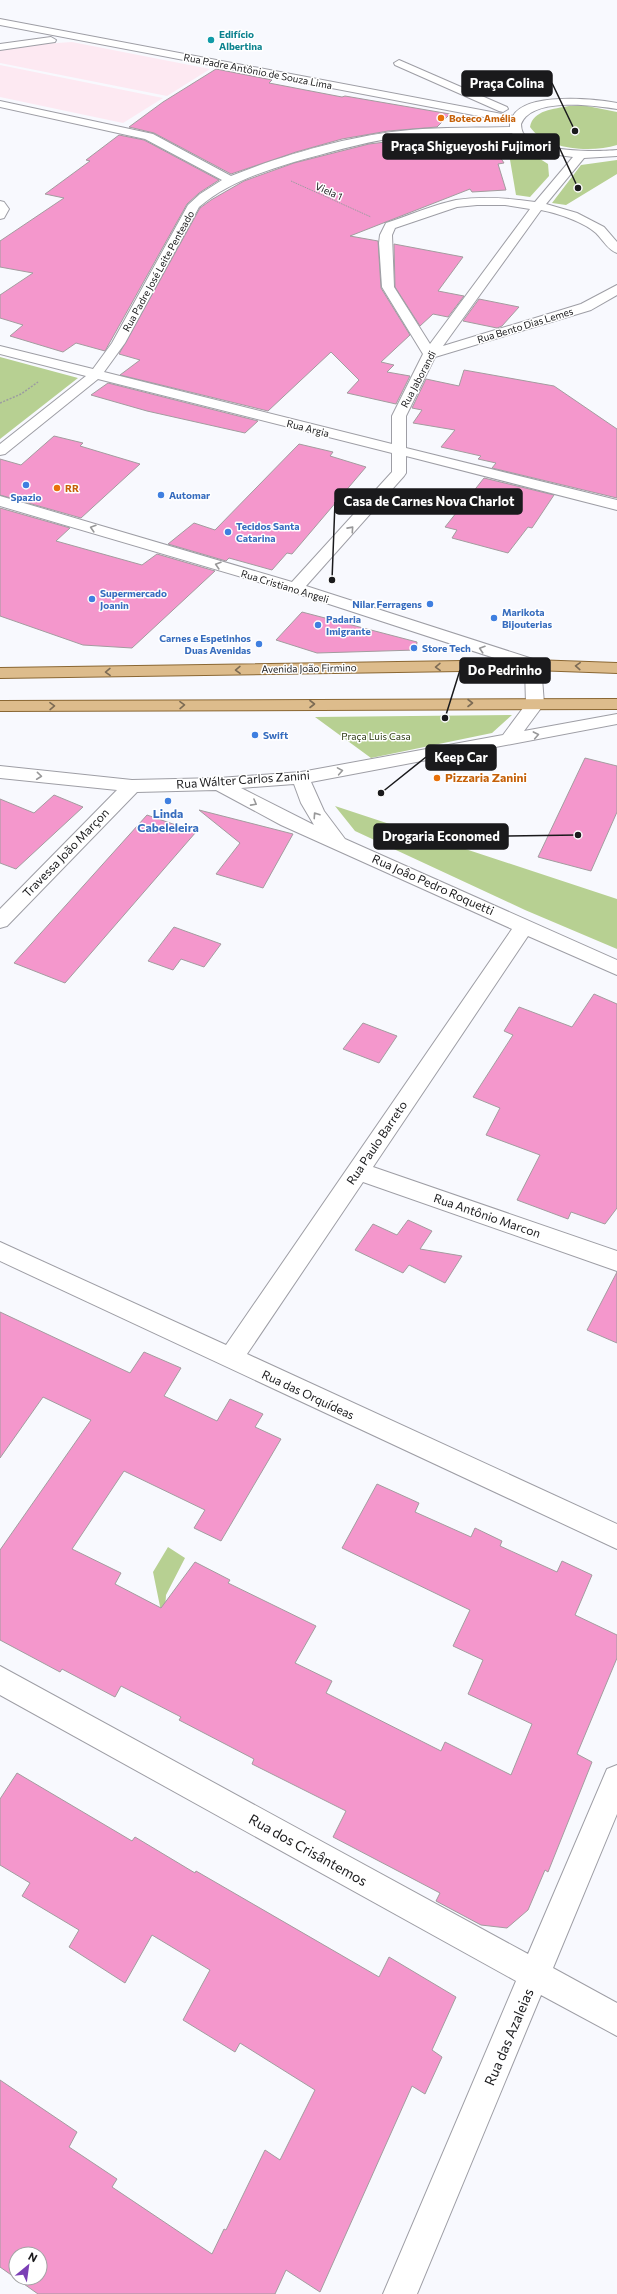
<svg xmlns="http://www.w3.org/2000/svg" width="617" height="2294" font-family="Commissioner,sans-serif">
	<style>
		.education { fill: #fde9f2 }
		.green { fill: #b7d092 }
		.building { fill: #f497cc; stroke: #a39c9f; fill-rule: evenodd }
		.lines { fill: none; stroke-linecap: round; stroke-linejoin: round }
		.minor-casing { stroke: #9e9ea5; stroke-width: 2 }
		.major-casing { stroke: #8a6733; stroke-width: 2 }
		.path-far1 { stroke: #9c9ca0; stroke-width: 1; stroke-dasharray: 1.5 1; stroke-linecap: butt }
		.path { stroke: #9c9ca0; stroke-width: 1.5; stroke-dasharray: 2 1.5; stroke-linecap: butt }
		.minor { fill: #fff; fill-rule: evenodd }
		.major { fill: #ddbc8c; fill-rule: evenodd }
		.oneway { stroke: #989899 }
		.oneway2 { stroke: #7c6b54 }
		.culture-dot { fill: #0f9aa8; stroke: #fff; stroke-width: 1.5 }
		.food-dot { fill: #e8710a; stroke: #fff; stroke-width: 1.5 }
		.shop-dot { fill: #3f7fe0; stroke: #fff; stroke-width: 1.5 }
		.labels { text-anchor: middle; stroke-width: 3; stroke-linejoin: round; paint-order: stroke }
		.far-culture-label { font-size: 10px; font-weight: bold; fill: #0d838f; stroke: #fff; text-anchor: start }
		.far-street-label { font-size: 10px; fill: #1a1a1c; stroke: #fff }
		.far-food-label { font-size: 10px; font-weight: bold; fill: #c56008; stroke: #fff; text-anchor: start }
		.far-shop-label { font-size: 10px; font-weight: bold; fill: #366cbe; stroke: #fff; text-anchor: start }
		.far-park-label { font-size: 10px; fill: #2c3a13; stroke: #fff }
		.food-label { font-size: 12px; font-weight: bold; fill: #c56008; stroke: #fff; text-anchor: start }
		.street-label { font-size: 12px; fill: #1a1a1c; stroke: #fff }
		.shop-label { font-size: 12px; font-weight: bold; fill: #366cbe; stroke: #fff }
		.near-street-label { font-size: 14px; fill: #1a1a1c; stroke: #fff }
		.leader { fill: none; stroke: #1a1a1c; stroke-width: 1.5 }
		.callout-dot { fill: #1a1a1c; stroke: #fff; stroke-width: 1.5 }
		.callout { fill: #1a1a1c; stroke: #1a1a1c; stroke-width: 1.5 }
		.callout-label { font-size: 13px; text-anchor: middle; font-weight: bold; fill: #fff }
	</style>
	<rect width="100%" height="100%" fill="#f8f9fe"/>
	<path class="education" d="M72,42L210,69L167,96L0,63V50L27,45Z
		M0,65L163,98L123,123L0,97Z"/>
	<path class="green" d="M569,106H587L617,112V145C591,153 546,150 530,127C533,110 554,109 569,106Z
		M507,142L518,145L548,164L549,176L530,197L516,195Z
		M617,160V174L566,205L552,203L581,165Z
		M0,357L78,378L0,439Z
		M512,715L492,733L371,758L315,717Z
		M335,806L617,899V949L525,910L355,831Z
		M168,1547L185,1558L166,1595L164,1626L153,1572Z"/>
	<path class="building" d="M216,69L272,80L269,83L342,97L345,96L450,114L437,127L388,131L342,139L296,152L231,174L154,133L129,127L163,102Z
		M119,135L144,140L219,180L199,193L187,204L105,351L76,343L63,352L10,336L23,325L0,318V295L33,273L0,267V241L64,198L45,194L90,161L86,160Z
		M427,137L421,142L488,138L504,163L498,164L506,190L472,192L470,189L350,236L378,241L381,288L410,335L381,362L394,365L387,372L410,376L396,404L347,393L359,380L331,352L268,411L120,375L140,360L119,354L200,208L211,200L244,181L294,163L369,144Z
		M394,244L463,257L438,291L464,296L448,317L433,314L420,326L395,287Z
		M479,299L519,307L502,326L497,328L463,321Z
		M464,370L554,386L617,429V498L492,468L496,463L478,459L481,456L441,447L455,430L413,423L422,410L412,408L426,379L459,386Z
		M108,383L258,421L245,433L147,411L91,395Z
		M54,436L83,443L80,446L140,464L81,518L0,495V459L21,465Z
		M299,444L333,452L330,456L366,467L292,554L287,553L272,570L229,558L226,561L168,544L194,523L215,530Z
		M484,478L554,495L532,528L528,527L508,553L452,538L457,530L445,527Z
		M0,508L70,528L56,541L142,565L157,554L215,571L132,648L83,645L0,616Z
		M302,612L417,642L416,650L317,653L276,640Z
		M585,758L617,766V812L591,871L538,857Z
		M54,795L83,807L16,869L0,863V799L34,813Z
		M199,810L293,834L263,888L216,874L240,843Z
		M147,815L196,832L65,983L14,963Z
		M174,927L221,944L204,967L181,959L173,970L148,961Z
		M594,994L617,1004V1208L605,1224L571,1212L568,1219L517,1200L540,1155L486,1135L500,1108L473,1097L513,1035L504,1031L519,1007L572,1027Z
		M363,1023L397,1036L379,1063L343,1049Z
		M408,1220L432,1231L420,1249L462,1256L445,1283L409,1265L403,1273L355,1250L373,1224L397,1235Z
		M617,1272V1343L587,1330Z
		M0,1312L130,1373L144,1352L181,1368L164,1396L217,1421L230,1399L263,1414L255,1427L281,1439L221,1541L194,1528L205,1510L124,1471L72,1549L121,1573L115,1584L161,1608L195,1562L230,1580L228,1583L316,1626L295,1663L332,1681L326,1693L441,1751L445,1742L511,1775L532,1724L468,1694L483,1660L453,1646L470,1610L342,1548L377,1484L419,1503L415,1512L471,1537L475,1528L502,1541L500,1546L557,1572L562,1561L592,1575L575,1615L617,1635V1658L577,1754L592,1762L548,1872L545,1870L528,1910L507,1928L481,1925L436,1901L440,1893L333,1837L346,1811L252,1764L254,1759L179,1720L181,1717L121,1686L115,1697L62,1669L60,1672L0,1640V1550L91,1420L43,1397L0,1458Z
		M17,1773L132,1841L135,1837L195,1873L196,1871L379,1977L389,1957L456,1997L432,2050L442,2057L425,2094L412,2086L320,2292L286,2270L275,2294H38L0,2267V2080L77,2132L69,2147L117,2179L112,2187L212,2254L224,2229L226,2230L265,2150L280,2160L315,2090L240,2043L235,2052L183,2020L210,1970L152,1935L125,1983L69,1947L79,1930L22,1896L30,1883L0,1865V1799ZM16,2254H40V2278H16Z"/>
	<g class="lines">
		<defs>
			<path id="minor" d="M0,19L513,116C527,92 594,99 617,103V109C593,105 532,97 521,124C521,127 522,131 523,133C537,153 596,152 617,150V156L584,158L546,204L577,213L604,227L617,242V253C608,250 603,240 596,233C584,222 557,213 541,210L443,346L581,304L617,285V295L591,310L435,357L406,416V448L617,500V510L406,456V473L404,476L306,586L539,661L541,665L544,704L524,731L617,714V724L311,782L324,811L345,839L617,960V975L528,936L373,1167L617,1251V1271L363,1182L247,1354L617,1524V1549L0,1261V1242L226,1345L512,929L281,825L216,790L137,792L7,926L0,928V909L117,790L0,778V766L132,780L219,778L301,772L503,735L526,704L525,668L289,591L0,506V496L292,582L392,472V453L98,379L5,454L0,455V444L86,376L0,354V346L93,369L112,343L188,205L200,194L222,180L145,139L0,107V101L153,134L231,176C286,154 352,135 410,130C443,127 477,128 510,127V122L0,25ZM512,133C523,152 554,154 573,157L535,202C508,198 483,196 456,200C432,205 408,216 386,223L380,235L379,243L382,287L423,354L392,416V444L104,372L125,343L199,207C227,183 259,173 294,162C327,153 360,143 394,138C433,133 473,134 512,133ZM477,205H505L530,209L430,344L394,287L392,235L395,228L457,207ZM294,784L301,803L314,825L241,788Z
				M51,37L56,40L55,42L0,50V44Z
				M399,60L507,107L508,109L503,112L499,111L395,65L394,63Z
				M0,201L4,202L9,209L4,218L0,219Z
				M0,1666L528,1954L607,1769L617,1765V1814L553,1968L617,2003V2036L541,1995L417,2294H383L516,1981L0,1695Z"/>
			<path id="major" d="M533,660L617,663V673L533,670L0,678V668Z
				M617,699V709L0,711V701Z"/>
		</defs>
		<use href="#minor" class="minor-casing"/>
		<use href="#major" class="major-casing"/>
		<path class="path-far1" d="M291,181L371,217"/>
		<path class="path" d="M0,403L21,394L38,382"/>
		<use href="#minor" class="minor"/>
		<use href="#major" class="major"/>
	</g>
	<defs><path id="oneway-chevron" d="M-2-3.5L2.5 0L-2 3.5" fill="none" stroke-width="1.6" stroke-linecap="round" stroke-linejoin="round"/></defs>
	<g class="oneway">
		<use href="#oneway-chevron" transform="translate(93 528) rotate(-163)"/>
		<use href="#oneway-chevron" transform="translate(351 529) rotate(-48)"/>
		<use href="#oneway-chevron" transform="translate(218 565) rotate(-163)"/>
		<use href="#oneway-chevron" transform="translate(482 649) rotate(-162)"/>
		<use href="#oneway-chevron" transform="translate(536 735) rotate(-11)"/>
		<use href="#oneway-chevron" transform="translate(340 771) rotate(-10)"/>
		<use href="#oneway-chevron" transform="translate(39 776) rotate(6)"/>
		<use href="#oneway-chevron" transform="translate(254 803) rotate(29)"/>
		<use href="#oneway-chevron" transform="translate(316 815) rotate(-124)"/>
	</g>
	<g class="oneway2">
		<use href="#oneway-chevron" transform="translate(578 666) rotate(-177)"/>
		<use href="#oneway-chevron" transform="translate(438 667) rotate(179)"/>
		<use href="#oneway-chevron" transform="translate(238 670) rotate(179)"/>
		<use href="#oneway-chevron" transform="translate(108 672) rotate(179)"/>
		<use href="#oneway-chevron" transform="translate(470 703)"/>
		<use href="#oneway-chevron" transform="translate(312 704)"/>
		<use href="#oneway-chevron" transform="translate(182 705) rotate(-1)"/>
		<use href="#oneway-chevron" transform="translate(52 706) rotate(-1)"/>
	</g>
	<circle class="culture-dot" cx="211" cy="40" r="4"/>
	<g class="food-dot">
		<circle cx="441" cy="118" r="4"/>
		<circle cx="57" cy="488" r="4"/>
		<circle cx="437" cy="778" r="4"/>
	</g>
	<g class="shop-dot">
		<circle cx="26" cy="485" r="4"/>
		<circle cx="161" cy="495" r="4"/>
		<circle cx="228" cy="532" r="4"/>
		<circle cx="92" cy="599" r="4"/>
		<circle cx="430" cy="604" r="4"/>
		<circle cx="494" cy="618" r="4"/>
		<circle cx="318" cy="625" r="4"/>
		<circle cx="259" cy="644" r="4"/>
		<circle cx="414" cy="648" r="4"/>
		<circle cx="255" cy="735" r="4"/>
		<circle cx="168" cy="801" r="4"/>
	</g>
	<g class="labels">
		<g class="far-culture-label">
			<text x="219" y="38">Edifício<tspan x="219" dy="12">Albertina</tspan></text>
		</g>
		<g class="far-street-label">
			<text transform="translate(258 71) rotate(11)" y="4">Rua Padre Antônio de Souza Lima</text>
			<text transform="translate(329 191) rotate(24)" y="4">Viela 1</text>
			<text transform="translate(158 271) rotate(-61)" y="4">Rua Padre José Leite Penteado</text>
			<text transform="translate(525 325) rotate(-17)" y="4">Rua Bento Dias Lemes</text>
			<text transform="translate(418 379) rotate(-62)" y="4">Rua Jaborandi</text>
			<text transform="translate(308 428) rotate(14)" y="4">Rua Argia</text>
			<text transform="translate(285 586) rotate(17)" y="4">Rua Cristiano Angeli</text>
			<text transform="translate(309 668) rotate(-1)" y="4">Avenida João Firmino</text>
		</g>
		<g class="far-food-label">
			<text x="449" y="122">Boteco Amélia</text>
			<text x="65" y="492">RR</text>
		</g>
		<g class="far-shop-label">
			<text x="169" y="499">Automar</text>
			<text x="26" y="501" text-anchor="middle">Spazio</text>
			<text x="236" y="530">Tecidos Santa<tspan x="236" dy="12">Catarina</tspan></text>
			<text x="100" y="597">Supermercado<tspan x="100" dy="12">Joanin</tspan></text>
			<text x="422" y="608" text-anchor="end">Nilar Ferragens</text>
			<text x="502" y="616">Marikota<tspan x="502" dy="12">Bijouterias</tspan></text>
			<text x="326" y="623">Padaria<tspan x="326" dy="12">Imigrante</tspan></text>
			<text x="251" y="642" text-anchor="end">Carnes e Espetinhos<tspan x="251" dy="12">Duas Avenidas</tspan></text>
			<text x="422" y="652">Store Tech</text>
			<text x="263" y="739">Swift</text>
		</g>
		<g class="far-park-label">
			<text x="376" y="740">Praça Luis Casa</text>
		</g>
		<g class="food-label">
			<text x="445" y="782">Pizzaria Zanini</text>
		</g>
		<g class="street-label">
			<text transform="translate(243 780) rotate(-4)" y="4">Rua Wálter Carlos Zanini</text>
			<text transform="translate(66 853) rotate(-46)" y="4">Travessa João Marçon</text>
			<text transform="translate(433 885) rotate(24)" y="4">Rua Joâo Pedro Roquetti</text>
			<text transform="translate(377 1143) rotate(-56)" y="4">Rua Paulo Barreto</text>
			<text transform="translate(487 1216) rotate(19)" y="4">Rua Antônio Marcon</text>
			<text transform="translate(308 1395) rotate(25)" y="4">Rua das Orquídeas</text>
		</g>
		<g class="shop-label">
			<text x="168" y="818">Linda<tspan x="168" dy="14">Cabeleleira</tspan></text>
		</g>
		<g class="near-street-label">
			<text transform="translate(308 1850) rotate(29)" y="5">Rua dos Crisântemos</text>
			<text transform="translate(509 2037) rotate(-67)" y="5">Rua das Azaleias</text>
		</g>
	</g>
	<path class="leader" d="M575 131L552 83M578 188L559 147M332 580L335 502M445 718L460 670M381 793L426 757M578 835L508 836"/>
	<g class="callout-dot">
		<circle cx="575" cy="131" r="4"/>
		<circle cx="578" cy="188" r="4"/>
		<circle cx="332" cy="580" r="4"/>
		<circle cx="445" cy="718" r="4"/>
		<circle cx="381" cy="793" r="4"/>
		<circle cx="578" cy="835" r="4"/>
	</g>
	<g class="callout">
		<rect x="462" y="71" width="90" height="25" rx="4"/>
		<rect x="383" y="134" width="176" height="25" rx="4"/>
		<rect x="335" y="489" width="187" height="25" rx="4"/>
		<rect x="460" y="658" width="90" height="25" rx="4"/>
		<rect x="426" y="745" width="70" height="25" rx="4"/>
		<rect x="374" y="824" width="134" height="25" rx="4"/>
	</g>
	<g class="callout-label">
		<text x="507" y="88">Praça Colina</text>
		<text x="471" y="151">Praça Shigueyoshi Fujimori</text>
		<text x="429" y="506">Casa de Carnes Nova Charlot</text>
		<text x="505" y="675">Do Pedrinho</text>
		<text x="461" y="762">Keep Car</text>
		<text x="441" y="841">Drogaria Economed</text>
	</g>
	<g transform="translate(28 2266) rotate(29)"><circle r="19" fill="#ffffff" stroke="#a3a3a4"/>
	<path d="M0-3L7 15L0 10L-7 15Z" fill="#7b3fb5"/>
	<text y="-6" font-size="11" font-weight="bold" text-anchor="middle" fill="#1a1a1c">N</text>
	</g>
</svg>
